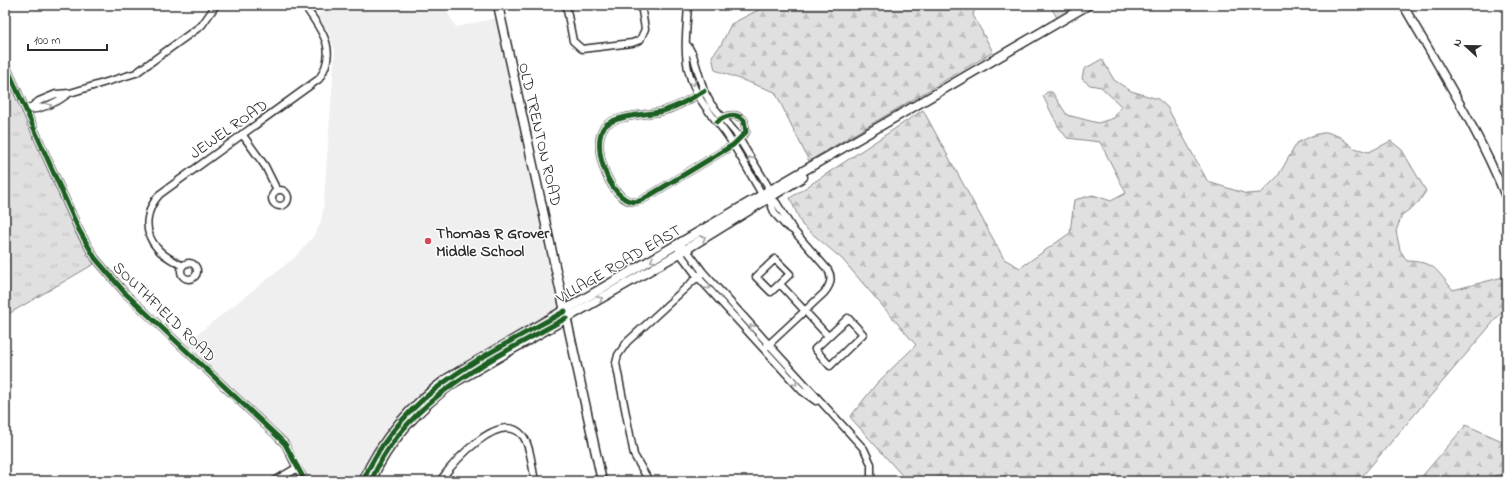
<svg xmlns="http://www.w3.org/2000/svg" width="1512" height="486" font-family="'Indie Flower',sans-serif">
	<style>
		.built { fill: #efefef }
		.grass { fill: url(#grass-tufts); stroke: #868686 }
		.forest { fill: url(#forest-firs); stroke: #868686 }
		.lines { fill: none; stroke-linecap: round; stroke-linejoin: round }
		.stream { stroke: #7e7e7e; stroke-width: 1.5 }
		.minor-casing { stroke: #2b2b2b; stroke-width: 9 }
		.tertiary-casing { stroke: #2b2b2b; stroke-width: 10 }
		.secondary-casing { stroke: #2b2b2b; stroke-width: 11 }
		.minor { stroke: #fff; stroke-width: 6 }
		.tertiary { stroke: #fff; stroke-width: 7 }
		.secondary { stroke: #fff; stroke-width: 8 }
		.cycleway-casing { stroke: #fff; stroke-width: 8 }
		.cycleway { stroke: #1b5e20; stroke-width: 5 }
		.oneway { stroke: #a0a0a0 }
		.poi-dot { fill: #d1495b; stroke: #fff; stroke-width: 1.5 }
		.labels { text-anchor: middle; stroke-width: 3; stroke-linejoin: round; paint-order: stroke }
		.street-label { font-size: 16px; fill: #2b2b2b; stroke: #fff }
		.poi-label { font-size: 16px; font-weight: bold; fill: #2b2b2b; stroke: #fff; text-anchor: start }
	</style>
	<defs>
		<pattern id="grass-tufts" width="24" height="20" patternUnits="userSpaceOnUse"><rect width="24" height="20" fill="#e0e0e0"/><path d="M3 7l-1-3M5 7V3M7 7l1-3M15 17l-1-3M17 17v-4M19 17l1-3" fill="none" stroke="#c0c0c0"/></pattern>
		<pattern id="forest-firs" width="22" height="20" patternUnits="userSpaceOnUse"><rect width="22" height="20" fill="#e0e0e0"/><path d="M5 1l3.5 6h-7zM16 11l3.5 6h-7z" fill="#c0c0c0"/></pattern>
	</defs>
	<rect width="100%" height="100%" fill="#fff"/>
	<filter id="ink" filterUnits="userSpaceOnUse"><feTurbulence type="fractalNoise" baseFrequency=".025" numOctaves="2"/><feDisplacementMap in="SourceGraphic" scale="8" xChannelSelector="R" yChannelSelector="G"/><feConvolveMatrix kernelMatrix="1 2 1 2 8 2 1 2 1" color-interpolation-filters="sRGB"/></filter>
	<g filter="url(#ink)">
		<path class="built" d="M330,5H443L456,27L496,18L539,203L558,304L557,311L411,406L389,429L374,452L360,481H311L294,452L276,429L186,343L294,258L313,237L320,224L323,212L335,51L329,33L317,15Z"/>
		<path class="grass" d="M5,72L76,234L94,264L5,316Z"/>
		<path class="forest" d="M768,5H976L973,15L993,52L809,161L775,92L715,70L712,56L721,45L731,24Z
			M1050,5H1078L1057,18Z
			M1102,59L1114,80L1131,91L1158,99L1167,107L1208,182L1247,194L1261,193L1278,176L1297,143L1314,135L1327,132L1340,137L1354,148L1369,152L1391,141L1402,150L1426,191L1418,203L1402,215L1396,231L1400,250L1407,261C1436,262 1436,270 1453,290L1507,276V306L1358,481H907L850,417L877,383L916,345L842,259L802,225L790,198L923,110L1004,259L1020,268L1070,233L1074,200L1093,195L1111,201L1126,193L1100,142L1067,138L1058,126L1043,96L1047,92H1052L1067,115L1098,123L1114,118L1121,106L1101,87L1090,85L1082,79L1084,69Z
			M1466,425L1502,441L1507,439V481H1418Z"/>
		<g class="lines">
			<path class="stream" d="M1489,481L1490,477L1504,474L1507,469"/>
			<defs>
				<path id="minor" d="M566,5L573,41L582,49L632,43L640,40L645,29L641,5
					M688,5C687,26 683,52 689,73C697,101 711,113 727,135C739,153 749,172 760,191L766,193L775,214L785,225L794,231
					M688,46L693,55L704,91L711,104L735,132L768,186L766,193
					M5,63L79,230L95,258L126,294L278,437L285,444L297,468
					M704,91C692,98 678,107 663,111C649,115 615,115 605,126C588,144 613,213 642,200L733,145L746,132L744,120C735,112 726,115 717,122
					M28,110C43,109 55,104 68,94
					M26,111L39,101L56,94L70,93L136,73L202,25L216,5
					M242,134L265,166L277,190
					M272 198a8 8 0 1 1 16 0a8 8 0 1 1-16 0Z
					M680,244L686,249L703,272L864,449L871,464V481
					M679,250L682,256L697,276L802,391L816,401
					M775,259L790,274L771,292L756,277Z
					M181 271a8 8 0 1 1 16 0a8 8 0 1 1-16 0Z
					M183,266C174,261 163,256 157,248C142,231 146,209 160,194L319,79C339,49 321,30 304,5
					M780,284L828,336
					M848,318L863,334L830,366L815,349Z
					M766,347L824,293C830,286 833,278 828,270L794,231L776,202L770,198
					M440,481C453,463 500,408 523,436C531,447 532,468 535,481
					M649,481L634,455L616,363L618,355L627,342L703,272"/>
				<path id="tertiary" d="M1403,5C1440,69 1479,131 1507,200
					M275,481L297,468L305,481"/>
				<path id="secondary" d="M498,5L602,481
					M363,481C381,440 412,404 448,378L1088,5
					M371,481C388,442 419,408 452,384L680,253L803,177"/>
			</defs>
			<use href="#minor" class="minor-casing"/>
			<use href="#tertiary" class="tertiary-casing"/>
			<use href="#secondary" class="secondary-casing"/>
			<use href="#minor" class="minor"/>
			<use href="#tertiary" class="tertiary"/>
			<use href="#secondary" class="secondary"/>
			<defs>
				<path id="cycleway" d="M5,63L79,230L95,258L126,294L278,437L285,444L305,481
					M704,91C692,98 678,107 663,111C649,115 615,115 605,126C588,144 613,213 642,200L733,145L746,132L744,120C735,112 726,115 717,122
					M363,481C403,390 484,357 565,311
					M371,481C407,396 492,360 566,318"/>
			</defs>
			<use href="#cycleway" class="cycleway-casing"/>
			<use href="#cycleway" class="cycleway"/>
		</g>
		<defs><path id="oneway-chevron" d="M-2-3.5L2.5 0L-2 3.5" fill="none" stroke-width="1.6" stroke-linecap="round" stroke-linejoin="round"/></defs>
		<g class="oneway">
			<use href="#oneway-chevron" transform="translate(693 83) rotate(70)"/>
			<use href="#oneway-chevron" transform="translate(49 106) rotate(-23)"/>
			<use href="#oneway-chevron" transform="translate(750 159) rotate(-123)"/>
			<use href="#oneway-chevron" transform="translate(703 238) rotate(-31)"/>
			<use href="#oneway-chevron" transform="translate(653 260) rotate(150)"/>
			<use href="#oneway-chevron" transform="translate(708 287) rotate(47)"/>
			<use href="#oneway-chevron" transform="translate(600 299) rotate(-30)"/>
			<use href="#oneway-chevron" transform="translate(752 327) rotate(-132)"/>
			<use href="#oneway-chevron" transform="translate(795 383) rotate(47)"/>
		</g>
	</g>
	<circle class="poi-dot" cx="428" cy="241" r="4"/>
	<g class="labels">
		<g class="street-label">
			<text transform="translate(228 128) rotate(-35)" y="6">JEWEL ROAD</text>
			<text transform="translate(541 134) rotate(77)" y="6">OLD TRENTON ROAD</text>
			<text transform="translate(618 263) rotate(-30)" y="6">VILLAGE ROAD EAST</text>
			<text transform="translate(165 311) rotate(44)" y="6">SOUTHFIELD ROAD</text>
		</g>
		<g class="poi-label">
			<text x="436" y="238">Thomas R Grover<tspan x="436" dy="18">Middle School</tspan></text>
		</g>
	</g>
	<rect width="1512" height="486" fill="none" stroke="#fff" stroke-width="20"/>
	<rect x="10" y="10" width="1492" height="466" fill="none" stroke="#2b2b2b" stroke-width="1.5" filter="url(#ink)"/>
	<g transform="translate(1466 46) rotate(292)" stroke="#ffffff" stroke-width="3" paint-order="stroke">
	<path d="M0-3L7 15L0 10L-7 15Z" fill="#2b2b2b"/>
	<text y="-6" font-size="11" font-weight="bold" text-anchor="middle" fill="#2b2b2b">N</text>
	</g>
	<path d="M28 44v6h79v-6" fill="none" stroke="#2b2b2b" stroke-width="2"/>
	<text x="34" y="44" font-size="12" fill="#2b2b2b" stroke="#ffffff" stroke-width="3" paint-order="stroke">100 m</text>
</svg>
